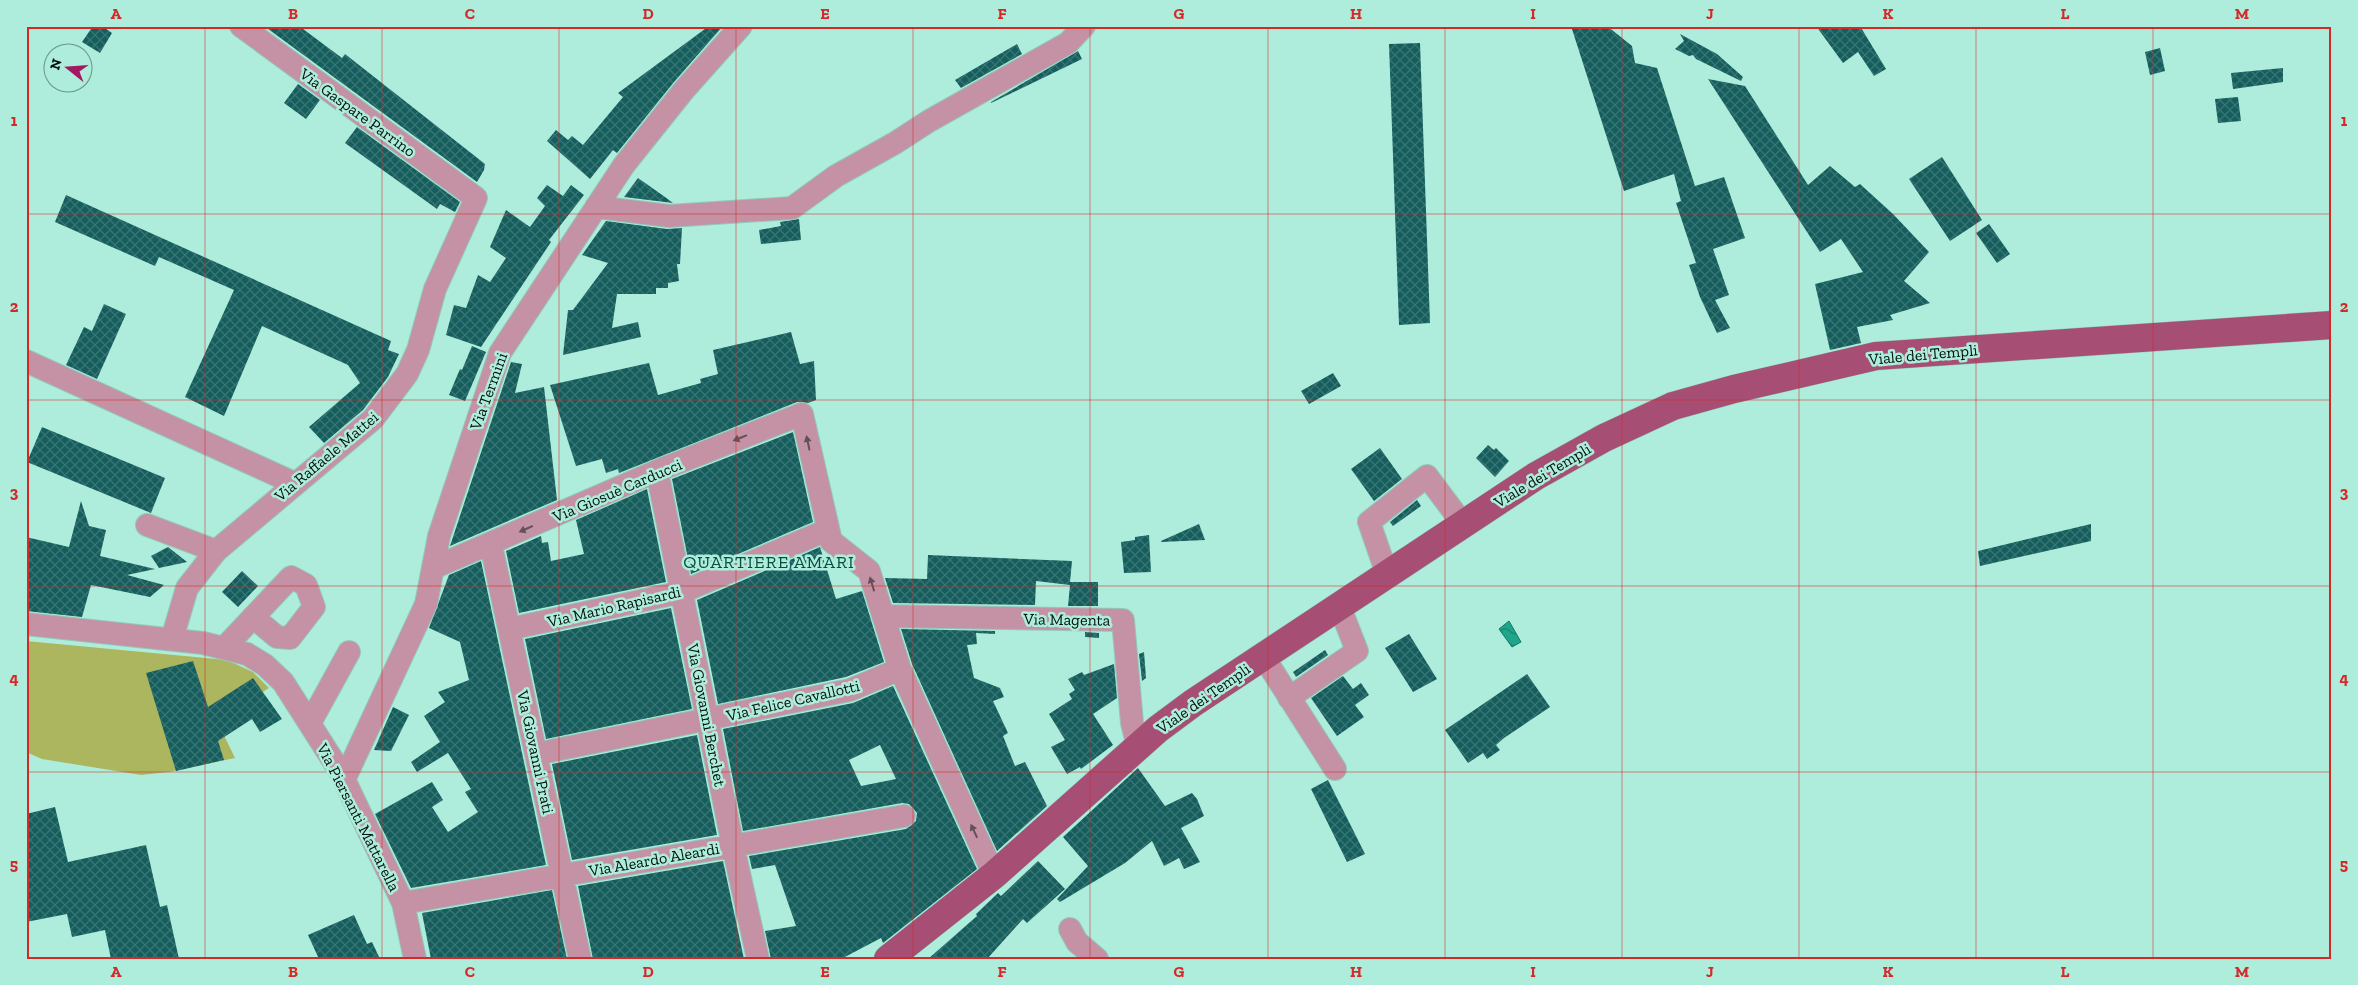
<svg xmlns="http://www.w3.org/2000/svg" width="2358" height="985" font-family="'Zilla Slab',serif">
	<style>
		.garden { fill: #acb65e }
		.water { fill: url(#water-waves); stroke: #157864 }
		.building { fill: url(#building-cross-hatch); fill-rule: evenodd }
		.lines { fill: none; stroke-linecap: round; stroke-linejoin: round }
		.minor-casing { stroke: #92caba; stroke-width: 24 }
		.major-casing { stroke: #92caba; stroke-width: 29 }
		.minor { stroke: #c492a4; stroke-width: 22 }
		.major { stroke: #a64e74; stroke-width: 28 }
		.oneway { fill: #625158 }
		.grid { fill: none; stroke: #d62828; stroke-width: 1; stroke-opacity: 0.55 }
		.labels { text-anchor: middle; stroke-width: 5; stroke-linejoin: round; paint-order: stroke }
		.street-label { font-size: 16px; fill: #00100b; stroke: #aeeddb }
		.neighbourhood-label { font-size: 18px; letter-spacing: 1px; fill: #084e40; stroke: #aeeddb }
		.neatline { fill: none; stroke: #d62828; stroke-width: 2 }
		.grid-label { font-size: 16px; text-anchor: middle; font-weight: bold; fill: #d62828 }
	</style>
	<defs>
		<pattern id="water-waves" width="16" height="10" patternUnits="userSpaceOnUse" patternTransform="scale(1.25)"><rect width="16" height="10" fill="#1ea58a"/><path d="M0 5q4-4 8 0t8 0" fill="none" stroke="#18856f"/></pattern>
		<pattern id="building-cross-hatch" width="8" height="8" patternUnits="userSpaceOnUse" patternTransform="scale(1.25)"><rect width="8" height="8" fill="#145e5e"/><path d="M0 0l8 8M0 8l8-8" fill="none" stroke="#3c7474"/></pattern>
	</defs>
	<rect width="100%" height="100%" fill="#aeeddb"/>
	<path class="garden" d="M26,641L227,660L253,672L269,688L217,721L235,758L169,772L141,775L42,759L26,752Z"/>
	<path class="water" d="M1509,621L1521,642L1512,647L1499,629Z"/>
	<path class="building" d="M93,26H102L112,33L100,53L82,42Z
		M264,26H299L342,58L345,54L485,164L484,170L477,182Z
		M709,26H723L674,82L617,153L613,150L590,179L547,141L556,130L568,140L572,136L583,145L623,97L618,93Z
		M1571,26H1607L1632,46L1635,63L1657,68L1695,186L1724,177L1745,238L1713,249L1729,295L1715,300L1730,328L1717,333L1700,297L1689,265L1696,263L1676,203L1681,201L1674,174L1624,191Z
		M1816,26H1860L1886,69L1874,76L1858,52L1843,63Z
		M1680,34L1717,54L1743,77L1741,81L1696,59L1693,55L1689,56L1675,49L1684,41Z
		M1420,43L1430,323L1399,325L1389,44Z
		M1017,44L1022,54L961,88L955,80Z
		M2160,48L2165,71L2150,75L2145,52Z
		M1078,51L1082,59L991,103V102Z
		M2283,68V82L2233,89L2231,73Z
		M1708,79L1745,86L1808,185L1830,166L1855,187L1860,184L1893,214L1929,252L1904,281L1930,303L1890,315L1893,320L1857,327L1861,343L1830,350L1815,284L1863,272L1841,239L1820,252Z
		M298,84L320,100L306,119L284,103Z
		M2238,97L2241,121L2218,123L2215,99Z
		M357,127L460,202L455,212L440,204L437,209L345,143Z
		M1942,157L1982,220L1950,241L1909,179Z
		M638,178L665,197L673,203L624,197Z
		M547,185L563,196L571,185L584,195L549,240L551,242L481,347L446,335L454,305L466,308L478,275L490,282L506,258L490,247L506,210L530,227L545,206L537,198Z
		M66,195L391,341L388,350L399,354L388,377L363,410L324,443L309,427L360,383L348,365L262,326L224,416L185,397L234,290L159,257L155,266L55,222Z
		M799,219L801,240L761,244L759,230L781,226L780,222Z
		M606,221L667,229L682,228L680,264H677L679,281L668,283V288H656V294H617L612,328L638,322L641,337L563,355L568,310H573L608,263L582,255Z
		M1989,224L2010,254L1997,263L1976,233Z
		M104,304L126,314L97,379L66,365L84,327L92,331Z
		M791,332L800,364L814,361L816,400L808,403L797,402L619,473L618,469L606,473L602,459L576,466L550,385L649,363L658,395L701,383L700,379L718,374L713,350Z
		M472,346L486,352L465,401L449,395L460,369L462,370Z
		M511,362L522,364L515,393L544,387L557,500L450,546Z
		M1333,373L1341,386L1309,404L1301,391Z
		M42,427L165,478L151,513L27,462Z
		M793,432L813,522L691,574L672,479Z
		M1488,445L1494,450L1496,448L1509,461L1495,477L1476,458Z
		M1380,448L1402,479L1374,501L1351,469Z
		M647,489L666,582L519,613L506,551L541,536L542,543L548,542L551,561L584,554L576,520Z
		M1417,500L1421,506L1393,526L1390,522Z
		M81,501L89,526L106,530L100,556L155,569L127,575L164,585L150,597L91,585L82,617L26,611V537L69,547Z
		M1199,524L1205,540L1161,542V541Z
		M2091,524V541L1980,566L1978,551Z
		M1149,535L1151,572L1124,573L1121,542L1135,540V537Z
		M168,547L187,562L159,568L151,556Z
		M820,547L836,599L862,591L884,662L846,677L718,704L697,600Z
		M928,555L1072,561L1070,582H1098V606H1068L1070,585L1036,581L1035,605L893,603L885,578L927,579Z
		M481,561L546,865L411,888L375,814L432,782L443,800L432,807L448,832L478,812L465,792L471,789L448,753L417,772L411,762L440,742L424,716L445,702L438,692L469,680L460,642L429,628L449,575Z
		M242,571L258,586L238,607L222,592Z
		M671,608L692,709L546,739L525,639Z
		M901,629L995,631V634L976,633L977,644L967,645L974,678L1000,688L1004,697L993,701L1008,733L1003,736L1015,766L1025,762L1047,806L997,851L912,664Z
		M1085,632L1099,633V638L1085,637Z
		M1409,634L1437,679L1413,692L1385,648Z
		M1325,650L1328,655L1296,677L1293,672Z
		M1144,652L1146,678L1142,681L1139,654Z
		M193,661L208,707L253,678L282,719L260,732L252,719L218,741L224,760L176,771L146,673Z
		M1114,664L1117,698L1093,714L1113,745L1081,769L1080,767L1067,774L1051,747L1065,740L1049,714L1072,699L1069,694L1075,690L1068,679L1082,672L1084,675Z
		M1527,674L1550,707L1504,738L1496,745L1500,750L1487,759L1483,753L1468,763L1445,730Z
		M1343,676L1353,689L1361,683L1369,695L1355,705L1364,717L1337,736L1311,698Z
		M893,686L977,869L883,943L881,938L841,959H771L765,931L796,926L775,865L752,869L749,856L906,829L916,821L917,813L909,804L902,803L743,831L723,729L853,703ZM880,745L896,779L861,786L849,760Z
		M393,707L409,715L391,751L374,750Z
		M697,735L717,835L572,860L552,764Z
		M1138,768L1165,806L1192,793L1197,799L1204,816L1181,828L1200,862L1184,869L1179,858L1164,866L1152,841L1125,863L1060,902L1057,899L1088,866L1063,837Z
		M1328,780L1365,854L1347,862L1311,789Z
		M55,807L68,862L146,845L160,907L167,905L179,959H111L105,930L72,937L67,914L26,922V814Z
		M723,861L744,959H593L578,886Z
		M1038,861L1065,889L1027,923L1023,919L987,959H928L977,916L976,914L998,893L1001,896Z
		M552,890L567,959H431L422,913Z
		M354,915L367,944L372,942L380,959H319L308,935Z"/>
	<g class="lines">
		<defs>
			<path id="minor" d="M596,207L669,216L792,208L836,176L895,143L929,121L1068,43L1084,26
				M26,361L294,483
				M657,471L733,846L758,959
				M147,525L216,551
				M491,545L580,959
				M433,568L657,471L802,414L831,541L869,571L900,669L994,875
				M1387,574L1369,522L1427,476L1463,524
				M883,616L1123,620L1132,723L1138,747
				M26,624L203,643L247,654L265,665L283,682L341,773L403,903L415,959
				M509,629L682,592L827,530
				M172,639L187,588L216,551L373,419L407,374L418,350L435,289L476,198L241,26
				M225,647L291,577L306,585L314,607L290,638L277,637L253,617
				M1263,656L1335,769
				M1289,698L1357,651L1339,605
				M310,723L349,652
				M536,754L850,690L900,669
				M344,780L426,604L439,536L500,353L624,165L684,90L741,26
				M403,903L904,816
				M1070,929L1077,942L1097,959"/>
			<path id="major" d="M888,959L994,875L1158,729L1193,703L1536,476L1604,438L1673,406L1734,389L1876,356L2332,325"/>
		</defs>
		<use href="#minor" class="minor-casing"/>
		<use href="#major" class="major-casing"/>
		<use href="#minor" class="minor"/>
		<use href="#major" class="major"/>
	</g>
	<defs><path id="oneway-solid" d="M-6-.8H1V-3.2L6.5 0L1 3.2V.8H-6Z" transform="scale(1.25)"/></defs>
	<g class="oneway">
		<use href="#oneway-solid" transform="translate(740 438) rotate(158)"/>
		<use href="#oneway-solid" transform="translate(808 443) rotate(-102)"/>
		<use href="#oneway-solid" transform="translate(526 529) rotate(156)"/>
		<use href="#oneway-solid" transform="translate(872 584) rotate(-107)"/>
		<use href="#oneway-solid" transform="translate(974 831) rotate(-115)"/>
	</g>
	<path class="grid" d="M205,26V959M382,26V959M559,26V959M736,26V959M913,26V959M1090,26V959M1268,26V959M1445,26V959M1622,26V959M1799,26V959M1976,26V959M2153,26V959M26,214H2332M26,400H2332M26,586H2332M26,772H2332"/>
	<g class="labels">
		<g class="street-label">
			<text transform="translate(358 112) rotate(36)" y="6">Via Gaspare Parrino</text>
			<text transform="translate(1923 354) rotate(-5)" y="6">Viale dei Templi</text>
			<text transform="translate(488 391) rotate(-70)" y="6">Via Termini</text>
			<text transform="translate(326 456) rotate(-40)" y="6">Via Raffaele Mattei</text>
			<text transform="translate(1542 475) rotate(-31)" y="6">Viale dei Templi</text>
			<text transform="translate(617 490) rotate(-23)" y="6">Via Giosuè Carducci</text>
			<text transform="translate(614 606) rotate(-13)" y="6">Via Mario Rapisardi</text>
			<text transform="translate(1067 619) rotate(1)" y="6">Via Magenta</text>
			<text transform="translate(1203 698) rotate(-35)" y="6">Viale dei Templi</text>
			<text transform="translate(793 700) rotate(-13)" y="6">Via Felice Cavallotti</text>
			<text transform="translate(707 715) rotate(79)" y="6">Via Giovanni Berchet</text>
			<text transform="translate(536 752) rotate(78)" y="6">Via Giovanni Prati</text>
			<text transform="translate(359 817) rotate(63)" y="6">Via Piersanti Mattarella</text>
			<text transform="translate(654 859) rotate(-10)" y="6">Via Aleardo Aleardi</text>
		</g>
		<g class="neighbourhood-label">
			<text x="769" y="568">QUARTIERE AMARI</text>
		</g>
	</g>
	<rect width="2358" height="985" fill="none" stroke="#aeeddb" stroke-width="55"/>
	<g transform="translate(68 68) rotate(287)"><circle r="24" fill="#aeeddb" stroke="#689588"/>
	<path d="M0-4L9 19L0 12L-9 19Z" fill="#a21861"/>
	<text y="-8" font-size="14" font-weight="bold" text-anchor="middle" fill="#00100b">N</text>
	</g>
	<rect x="28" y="28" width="2302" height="930" class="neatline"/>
	<g class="grid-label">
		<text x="116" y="19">A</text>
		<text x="293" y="19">B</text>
		<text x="470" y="19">C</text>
		<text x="648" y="19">D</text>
		<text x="825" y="19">E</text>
		<text x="1002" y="19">F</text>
		<text x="1179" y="19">G</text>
		<text x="1356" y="19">H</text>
		<text x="1533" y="19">I</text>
		<text x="1710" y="19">J</text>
		<text x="1888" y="19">K</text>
		<text x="2065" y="19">L</text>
		<text x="2242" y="19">M</text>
		<text x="14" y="126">1</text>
		<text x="2344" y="126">1</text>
		<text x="14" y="312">2</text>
		<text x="2344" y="312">2</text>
		<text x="14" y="498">3</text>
		<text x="2344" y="498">3</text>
		<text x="14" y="684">4</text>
		<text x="2344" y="684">4</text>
		<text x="14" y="870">5</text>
		<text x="2344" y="870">5</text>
		<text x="116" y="977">A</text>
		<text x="293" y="977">B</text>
		<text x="470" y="977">C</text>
		<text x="648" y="977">D</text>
		<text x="825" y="977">E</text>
		<text x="1002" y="977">F</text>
		<text x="1179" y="977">G</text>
		<text x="1356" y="977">H</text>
		<text x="1533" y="977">I</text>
		<text x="1710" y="977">J</text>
		<text x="1888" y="977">K</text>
		<text x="2065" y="977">L</text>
		<text x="2242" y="977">M</text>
	</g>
</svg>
